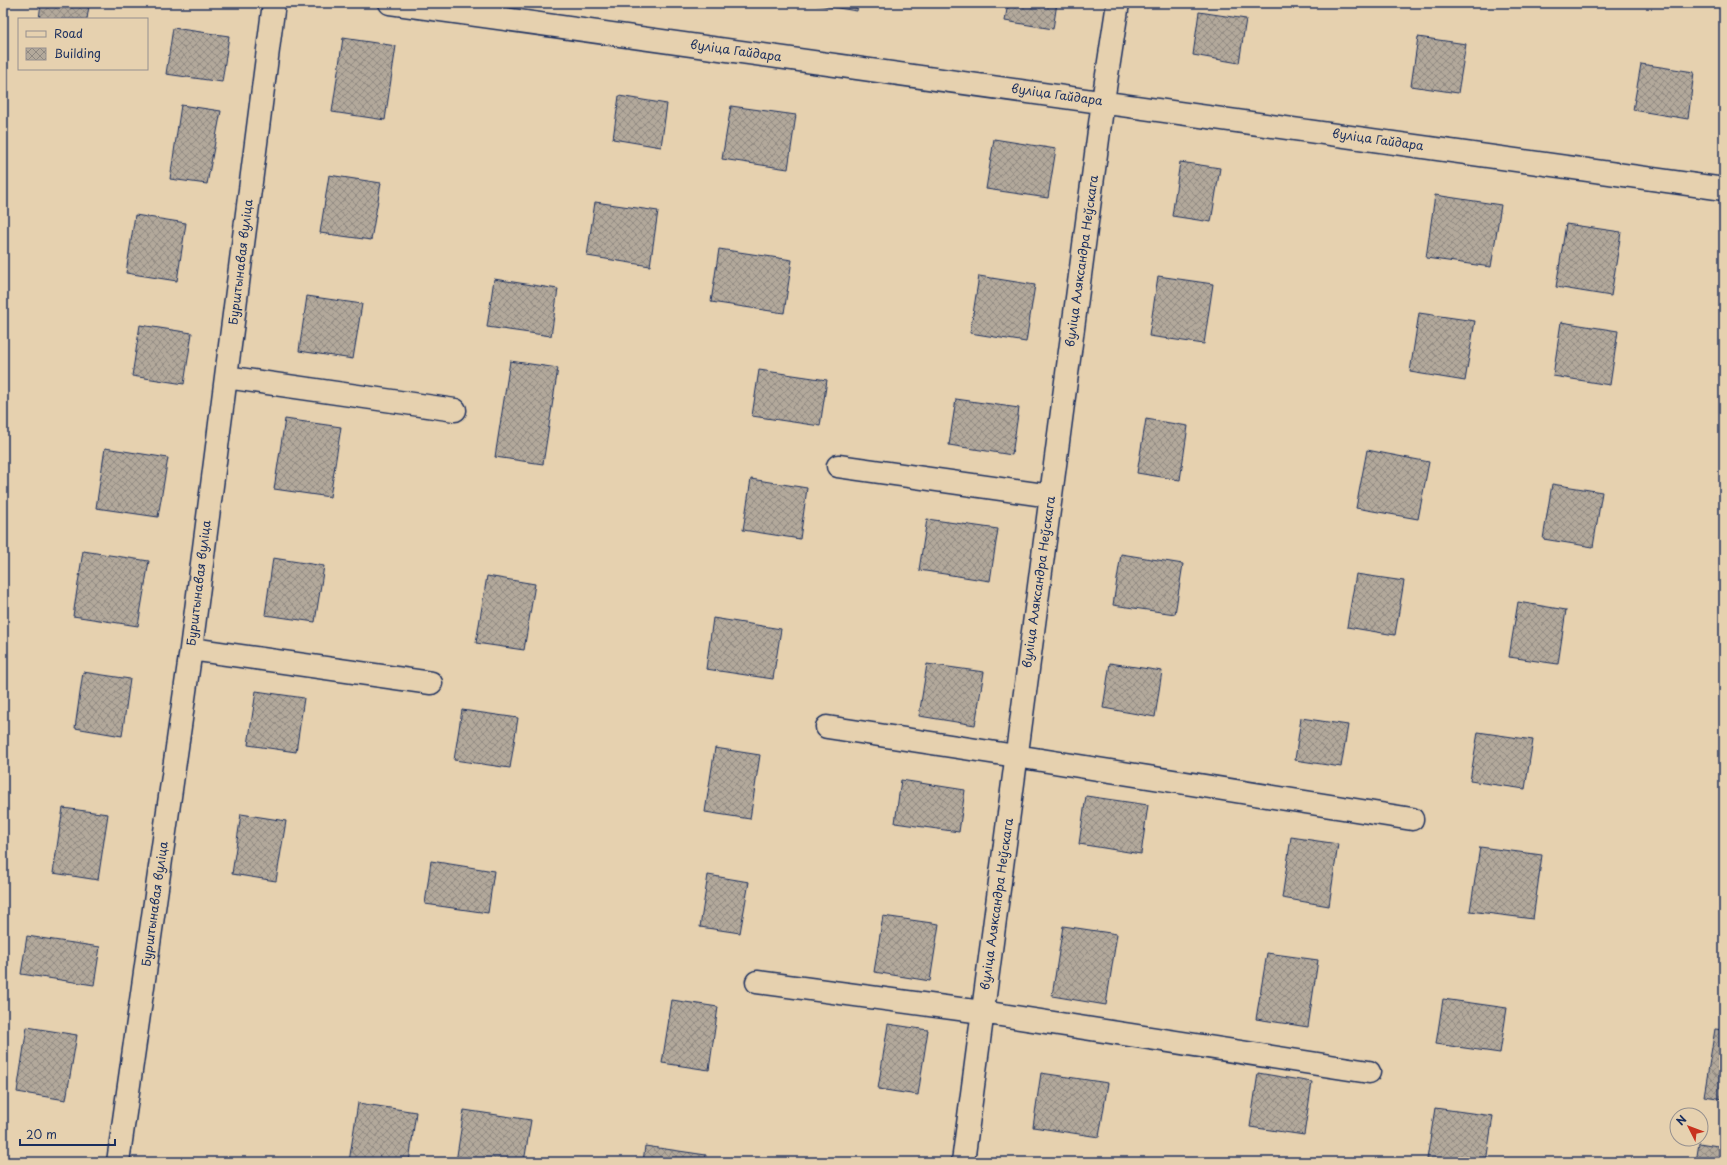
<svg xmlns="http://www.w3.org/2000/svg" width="1727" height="1165" font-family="'Playpen Sans',sans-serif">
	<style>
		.building { fill: url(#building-cross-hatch); stroke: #1b2f5e }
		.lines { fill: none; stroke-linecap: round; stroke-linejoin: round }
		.minor-casing { stroke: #1b2f5e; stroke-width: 25 }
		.minor { stroke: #e6d1af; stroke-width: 22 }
		.labels { text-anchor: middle; stroke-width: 3; stroke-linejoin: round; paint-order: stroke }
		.street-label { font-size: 12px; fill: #1b2f5e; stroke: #e6d1af }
	</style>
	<defs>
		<pattern id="building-cross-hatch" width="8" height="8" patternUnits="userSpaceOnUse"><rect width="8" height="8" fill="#b3a99b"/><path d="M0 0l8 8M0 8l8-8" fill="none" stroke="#918a82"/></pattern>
	</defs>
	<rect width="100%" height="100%" fill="#e6d1af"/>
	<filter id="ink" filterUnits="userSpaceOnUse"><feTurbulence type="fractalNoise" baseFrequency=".025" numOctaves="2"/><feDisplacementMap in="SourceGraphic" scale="8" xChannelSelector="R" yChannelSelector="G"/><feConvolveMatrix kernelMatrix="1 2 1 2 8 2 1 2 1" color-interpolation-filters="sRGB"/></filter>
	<g filter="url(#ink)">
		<path class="building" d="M41,3H72L89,6L87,19H39Z
			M806,3H858L857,11Z
			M1008,3H1057L1053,29L1005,21Z
			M1199,12L1246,19L1239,63L1193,55Z
			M173,28L229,36L222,82L166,74Z
			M1418,37L1466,44L1458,93L1411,86Z
			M343,38L396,46L385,120L332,112Z
			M1641,64L1694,72L1688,119L1633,110Z
			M619,96L667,104L661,147L613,139Z
			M181,105L221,111L207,184L170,179Z
			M731,106L796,115L788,169L722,159Z
			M994,139L1056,149L1048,198L986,189Z
			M1180,162L1220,168L1211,222L1172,216Z
			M329,175L381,183L371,240L320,233Z
			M1435,195L1501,205L1491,267L1426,258Z
			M595,202L658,211L650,266L587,256Z
			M135,215L186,223L177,281L126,273Z
			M1566,224L1621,232L1611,296L1556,287Z
			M719,249L792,260L784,313L711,302Z
			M979,276L1035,285L1026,342L970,333Z
			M1158,276L1213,284L1204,344L1149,336Z
			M494,279L558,289L551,336L487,327Z
			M307,296L362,304L353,359L299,351Z
			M1419,313L1475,321L1465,381L1410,372Z
			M1561,322L1618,331L1610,385L1553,376Z
			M140,325L192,333L184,384L132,376Z
			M510,361L558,368L543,464L495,457Z
			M759,370L827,380L820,426L752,416Z
			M956,399L1019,408L1012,455L949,445Z
			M285,419L341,427L330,497L274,489Z
			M1146,419L1188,426L1180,480L1137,473Z
			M105,448L168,458L158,517L96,508Z
			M1367,450L1429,462L1418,519L1356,508Z
			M751,479L807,488L800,539L743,530Z
			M1552,484L1602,492L1593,547L1543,539Z
			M927,519L998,529L990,581L919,570Z
			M83,551L149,561L138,626L73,616Z
			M1121,554L1183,564L1175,614L1113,605Z
			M273,558L324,566L315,622L265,615Z
			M1356,574L1404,581L1395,635L1347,627Z
			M487,576L535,584L524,650L476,643Z
			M1518,602L1566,610L1558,664L1509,657Z
			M713,618L781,629L773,679L706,669Z
			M1110,663L1162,671L1155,717L1103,708Z
			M927,664L984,672L975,725L919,716Z
			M83,672L130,679L122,736L75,728Z
			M256,691L304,698L296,752L248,745Z
			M462,710L518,718L510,768L454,760Z
			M1301,718L1348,725L1341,767L1295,760Z
			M1478,732L1533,740L1525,789L1470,781Z
			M715,748L760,755L750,819L705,812Z
			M901,780L965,790L959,832L895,823Z
			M1086,796L1148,805L1141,854L1079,844Z
			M63,808L108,814L98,880L53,873Z
			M241,814L286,821L276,881L232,874Z
			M1291,837L1338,844L1329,906L1282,898Z
			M1480,847L1542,855L1533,919L1470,911Z
			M431,861L494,871L488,913L425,904Z
			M708,875L749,882L740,933L700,927Z
			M883,916L939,924L930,981L874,972Z
			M1063,926L1117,934L1106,1005L1052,996Z
			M27,936L100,947L94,985L21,974Z
			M1267,953L1318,960L1308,1027L1256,1019Z
			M1443,999L1507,1008L1500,1053L1436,1044Z
			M672,1000L718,1007L709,1070L662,1063Z
			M888,1024L928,1030L918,1095L878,1089Z
			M27,1027L77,1035L66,1100L17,1092Z
			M1715,1029L1724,1030V1099L1704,1096Z
			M1041,1073L1108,1083L1099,1137L1033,1127Z
			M1258,1073L1312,1082L1304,1135L1250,1127Z
			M358,1103L416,1112L409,1162H349Z
			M1435,1108L1493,1116L1486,1162H1444L1427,1159Z
			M464,1110L531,1120L524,1162H456Z
			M1699,1143L1724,1147V1162H1696Z
			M645,1146L706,1155L705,1162H643Z"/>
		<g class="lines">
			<defs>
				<path id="minor" d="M390,3L1724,189
					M226,377L455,410
					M838,466L1051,496
					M191,649L431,683
					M827,727L1016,756L1412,819
					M757,982L982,1012L1369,1072
					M118,1162L191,649L274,3
					M963,1162L1103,101L1118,3"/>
			</defs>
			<use href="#minor" class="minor-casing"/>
			<use href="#minor" class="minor"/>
		</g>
	</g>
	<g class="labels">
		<g class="street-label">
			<text transform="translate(736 51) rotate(8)" y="4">вуліца Гайдара</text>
			<text transform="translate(1057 95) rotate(8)" y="4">вуліца Гайдара</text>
			<text transform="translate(1378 140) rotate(8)" y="4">вуліца Гайдара</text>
			<text transform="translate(1082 261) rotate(-82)" y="4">вуліца Аляксандра Неўскага</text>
			<text transform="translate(241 262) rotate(-83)" y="4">Бурштынавая вуліца</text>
			<text transform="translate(1039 582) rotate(-82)" y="4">вуліца Аляксандра Неўскага</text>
			<text transform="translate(199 583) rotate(-83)" y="4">Бурштынавая вуліца</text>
			<text transform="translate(155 904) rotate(-82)" y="4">Бурштынавая вуліца</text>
			<text transform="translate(997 904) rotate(-82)" y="4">вуліца Аляксандра Неўскага</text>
		</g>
	</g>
	<rect width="1727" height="1165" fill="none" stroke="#e6d1af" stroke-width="16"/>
	<rect x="8" y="8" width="1711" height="1149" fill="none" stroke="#1b2f5e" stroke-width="1.5" filter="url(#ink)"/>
	<rect x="18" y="18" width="130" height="52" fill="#e6d1af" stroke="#95908f"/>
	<rect x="26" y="31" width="20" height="6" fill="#e6d1af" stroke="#95908f"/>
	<text x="54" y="38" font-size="12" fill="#1b2f5e">Road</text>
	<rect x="26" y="48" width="20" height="12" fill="url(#building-cross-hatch)" stroke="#95908f"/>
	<text x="54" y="58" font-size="12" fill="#1b2f5e">Building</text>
	<g transform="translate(1689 1127) rotate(312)"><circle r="19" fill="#e6d1af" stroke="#95908f"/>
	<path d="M0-3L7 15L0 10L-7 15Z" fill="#c8321e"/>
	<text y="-6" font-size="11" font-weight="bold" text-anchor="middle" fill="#1b2f5e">N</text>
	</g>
	<path d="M20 1139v6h95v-6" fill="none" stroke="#1b2f5e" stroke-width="2"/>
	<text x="26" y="1139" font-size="12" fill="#1b2f5e" stroke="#e6d1af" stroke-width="3" paint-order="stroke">20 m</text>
</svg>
